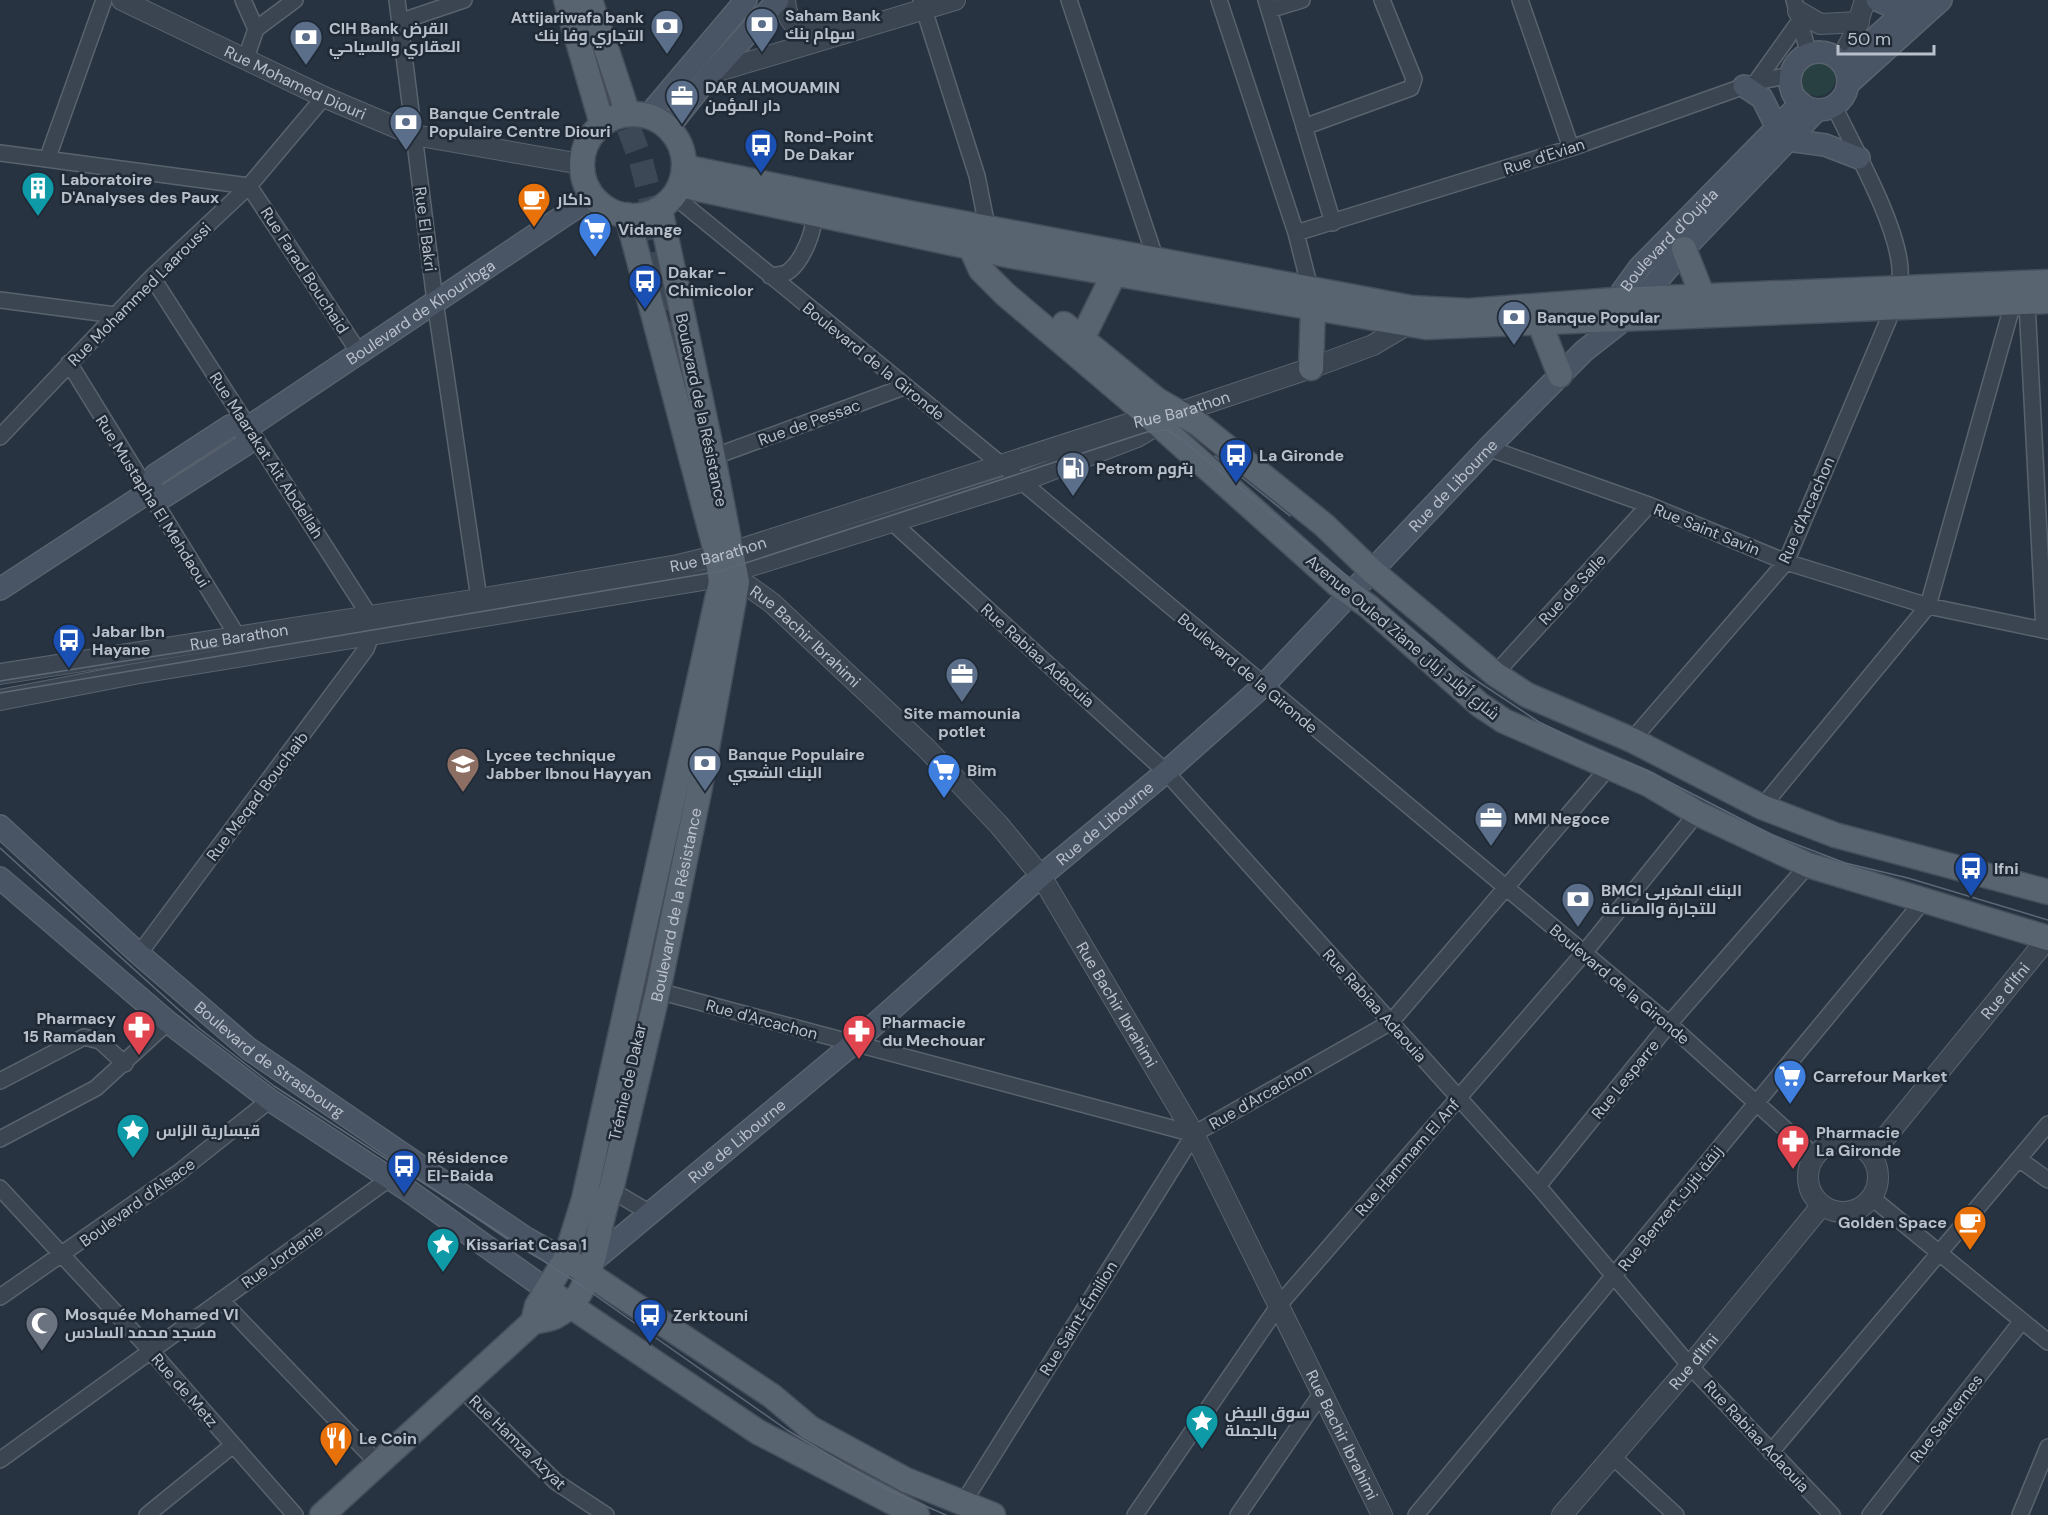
<svg xmlns="http://www.w3.org/2000/svg" width="2048" height="1515" font-family="'DM Sans',Cairo,sans-serif">
	<style>
		.green { fill: #294042 }
		.lines { fill: none; stroke-linecap: round; stroke-linejoin: round }
		.primary-tunnel { stroke: #3d4856; stroke-width: 24; stroke-dasharray: 24 12; stroke-linecap: butt }
		.minor-casing { stroke: #59636e; stroke-width: 18 }
		.tertiary-casing { stroke: #59636e; stroke-width: 22 }
		.secondary-casing { stroke: #59636e; stroke-width: 24 }
		.primary-casing { stroke: #454e5a; stroke-width: 27 }
		.minor { stroke: #3b4551; stroke-width: 15 }
		.tertiary { stroke: #3b4551; stroke-width: 20 }
		.secondary { stroke: #495464; stroke-width: 21 }
		.primary { stroke: #596471; stroke-width: 24 }
		.tram { stroke: #5d6978; stroke-width: 1.5 }
		.labels { text-anchor: middle; stroke-width: 5; stroke-linejoin: round; paint-order: stroke }
		.poi-label { font-size: 16px; font-weight: bold; fill: #b8c0cb; stroke: #202a36; text-anchor: start }
		.street-label { font-size: 16px; fill: #b8c0cb; stroke: #202a36 }
	</style>
	<rect width="100%" height="100%" fill="#273341"/>
	<path class="green" d="M1798 77a19 19 0 1 1 38 0a19 19 0 1 1-38 0Z"/>
	<g class="lines">
		<path class="primary-tunnel" d="M616,94L641,161L659,233
			M644,217L680,373"/>
		<defs>
			<path id="minor" d="M243,0L256,29
				M397,0L435,301L479,599
				M921,0L977,176L987,226
				M1069,0L1156,260
				M1219,0L1296,233L1310,288
				M1266,0L1333,223
				M1520,0L1571,148
				M1794,0L1809,55
				M1269,10L1302,0
				M399,22L464,0
				M246,58L256,29L295,0
				M1756,82L1801,19
				M1304,127L1411,88L1414,79L1382,0
				M0,153L249,186L360,354
				M48,157L104,0
				M674,196L1003,466L1669,1024L1815,1156
				M1296,233L1571,148L1756,82L1791,75
				M770,276C777,275 784,275 789,271C802,261 816,230 813,214
				M0,300L115,315
				M2027,303L2044,630
				M69,363L238,637
				M0,437L152,277L249,186L324,97
				M1488,448L1649,505L1786,562L1928,606L2048,631
				M713,457L904,387
				M892,522L1166,772L1538,1186L1690,1366L1832,1515
				M1495,674L1649,505
				M1632,740L1786,562L1893,309C1897,295 1901,282 1900,268C1897,224 1854,148 1834,106
				M1762,807L1928,606L2013,303
				M139,954L366,649L374,628L369,615L152,277
				M658,991L1194,1134L1391,1022L1609,767
				M0,1081L84,1037L100,1041L125,1064
				M0,1139L96,1088L168,1022
				M2020,1160L2048,1180
				M1538,1186L1669,1024L1808,865
				M0,1188L151,1351L295,1515
				M611,1190L650,1213
				M1871,1197L2048,1342
				M0,1297L178,1173L270,1100
				M221,1300L370,1455
				M461,1388L556,1482L606,1515
				M1771,1452L2048,1124
				M1612,1456L1676,1515
				M0,1460L389,1179
				M963,1503L1194,1134
				M147,1515L233,1445
				M1135,1515L1279,1305L1584,953L1697,813
				M1238,1515L1321,1394
				M1416,1515L1924,900
				M1870,1515L2022,1321
				M2020,1515L2048,1447"/>
			<g id="tertiary">
				<path id="s1" d="M122,0L324,97L414,135L581,164"/>
				<path d="M785,0C787,31 807,33 833,25"/>
				<path d="M1798,11L1820,24L1859,22"/>
				<path d="M1840,61L1854,35L1865,0"/>
				<path d="M712,73L955,0"/>
				<path id="s2" d="M737,578L772,603L926,748L999,825L1041,876L1194,1134L1382,1515"/>
				<path id="s3" d="M0,674L479,599L678,565L732,552L1134,422L1180,412L1311,368L1373,345L1405,326"/>
				<path d="M0,700L134,674L709,579L1020,482L1137,437L1167,419"/>
				<circle cx="1843" cy="1177" r="35"/>
				<path id="s4" d="M1871,1155L2048,938"/>
				<path id="s5" d="M1562,1515L1690,1366L1822,1205"/>
			</g>
			<g id="secondary">
				<path d="M1877,0L1893,7L1910,6"/>
				<circle cx="1819" cy="81" r="29"/>
				<path d="M1844,66L1917,0"/>
				<path d="M1848,84L1941,0"/>
				<path d="M1744,86L1762,98L1777,128"/>
				<path d="M648,116L746,0"/>
				<path d="M668,128L712,73L778,0"/>
				<path d="M1788,140L1825,145L1859,158"/>
				<path id="s6" d="M1608,311L1639,268L1801,103"/>
				<path d="M147,493L165,496L245,445L250,426"/>
				<path id="s7" d="M0,589L147,493L155,475L230,426H250L592,197"/>
				<path id="s8" d="M0,826L139,954L249,1049L524,1237L565,1260"/>
				<path d="M0,878L168,1022L270,1100L409,1191L547,1290"/>
				<path id="s9" d="M594,1260L854,1043L1041,876L1166,772L1263,686L1488,448L1584,351L1626,318L1684,249L1817,110"/>
			</g>
			<g id="primary">
				<path d="M566,0L602,124"/>
				<path d="M590,0L628,114"/>
				<circle cx="633" cy="165" r="51"/>
				<path d="M684,167L914,214L1412,308L1468,311L1614,300L2048,282"/>
				<path d="M680,185L1012,256L1426,327L2048,301"/>
				<path d="M965,235L981,270L1005,294L1158,424L1337,584L1368,606L1480,705L1504,721L1648,784L1697,813L1808,865L2048,938"/>
				<path d="M1684,249L1703,297"/>
				<path d="M1064,324L1157,400L1197,423L1324,525L1372,571L1495,674L1527,695L1632,740L1762,807L1835,835L2048,892"/>
				<path d="M1540,324L1560,375"/>
				<path d="M1082,339L1114,274"/>
				<path d="M1311,368L1313,308L1311,293"/>
				<path d="M575,1265L772,1396L810,1428L906,1480L993,1515"/>
				<path d="M556,1296L758,1432L917,1515"/>
				<path d="M533,1322L537,1306L565,1260L584,1199L721,582L717,555L627,215"/>
				<path id="s10" d="M322,1515L533,1322C540,1320 550,1320 556,1316C599,1294 594,1227 611,1190L658,991L699,792L737,582L713,457L660,209"/>
			</g>
		</defs>
		<use href="#minor" class="minor-casing"/>
		<use href="#tertiary" class="tertiary-casing"/>
		<use href="#secondary" class="secondary-casing"/>
		<use href="#primary" class="primary-casing"/>
		<use href="#minor" class="minor"/>
		<use href="#tertiary" class="tertiary"/>
		<use href="#secondary" class="secondary"/>
		<use href="#primary" class="primary"/>
		<path class="tram" d="M1215,456L1290,516
			M0,681L219,646
			M0,693L721,571L1147,432L1167,430L1181,439L1462,671L1539,722L1588,746L1646,770L1772,835L1845,863L1908,878L2048,920
			M0,848L200,1029L274,1086L582,1286L787,1430L886,1489L946,1515"/>
	</g>
	<defs>
		<symbol id="bank-pin" viewBox="-11 -11 22 30"><path d="M0 17L-7.5 6A9.5 9.5 0 1 1 7.5 6Z" fill="#5c6f8a" stroke="#202a36"/><path d="M-6-4H6V4H-6ZM0-2.3a2.3 2.3 0 1 0 0 4.6a2.3 2.3 0 1 0 0-4.6Z" fill="#fff"/></symbol>
		<symbol id="office-pin" viewBox="-11 -11 22 30"><path d="M0 17L-7.5 6A9.5 9.5 0 1 1 7.5 6Z" fill="#5c6f8a" stroke="#202a36"/><path d="M-6-3h4V-5.5h4V-3h4V5H-6ZM-1-4.5V-3h2v-1.5ZM-6 0V1H6V0Z" fill="#fff"/></symbol>
		<symbol id="bus-pin" viewBox="-11 -11 22 30"><path d="M0 17L-7.5 6A9.5 9.5 0 1 1 7.5 6Z" fill="#1a4fb4" stroke="#202a36"/><path d="M-5-6H5V4H4V6H2V4H-2V6H-4V4H-5ZM-3.5-4V0h7V-4ZM-3.5 1.2v1.5H-2V1.2ZM2 1.2v1.5H3.5V1.2Z" fill="#fff"/></symbol>
		<symbol id="building-pin" viewBox="-11 -11 22 30"><path d="M0 17L-7.5 6A9.5 9.5 0 1 1 7.5 6Z" fill="#0f9aa8" stroke="#202a36"/><path d="M-4-6H4V6H1V3H-1V6H-4ZM-2.5-4.3h1.7v1.8h-1.7ZM.8-4.3h1.7v1.8H.8ZM-2.5-1h1.7V.8h-1.7ZM.8-1h1.7V.8H.8Z" fill="#fff"/></symbol>
		<symbol id="cafe-pin" viewBox="-11 -11 22 30"><path d="M0 17L-7.5 6A9.5 9.5 0 1 1 7.5 6Z" fill="#e8710a" stroke="#202a36"/><path d="M-5.5-4.5H6V0H3Q3 3.5 0 3.5H-2.5Q-5.5 3.5-5.5 0ZM3-3.2v2h1.7v-2ZM-6 4.5H4V6H-6Z" fill="#fff"/></symbol>
		<symbol id="supermarket-pin" viewBox="-11 -11 22 30"><path d="M0 17L-7.5 6A9.5 9.5 0 1 1 7.5 6Z" fill="#3f7fe0" stroke="#202a36"/><path d="M-6-5.5h2.5l.6 2H6L4.5 2H-2.5L-4.4-4H-6ZM-1.5 3.2a1.3 1.3 0 1 0 .1 0ZM3 3.2a1.3 1.3 0 1 0 .1 0Z" fill="#fff"/></symbol>
		<symbol id="fuel-pin" viewBox="-11 -11 22 30"><path d="M0 17L-7.5 6A9.5 9.5 0 1 1 7.5 6Z" fill="#5c6f8a" stroke="#202a36"/><path d="M-5.5-6h7V0h2V4h1.3V-2.5L3-4.5l.8-.8L6-3V5H2.5V1h-1V6h-7ZM-4.2-4.7v3.2H.2V-4.7Z" fill="#fff"/></symbol>
		<symbol id="university-pin" viewBox="-11 -11 22 30"><path d="M0 17L-7.5 6A9.5 9.5 0 1 1 7.5 6Z" fill="#8d6e63" stroke="#202a36"/><path d="M0-5L7-2L0 1L-7-2ZM-4 1L0 2.5L4 1V4Q0 6-4 4Z" fill="#fff"/></symbol>
		<symbol id="pharmacy-pin" viewBox="-11 -11 22 30"><path d="M0 17L-7.5 6A9.5 9.5 0 1 1 7.5 6Z" fill="#e0444e" stroke="#202a36"/><path d="M-2-6h4v4h4v4h-4v4h-4v-4h-4v-4h4Z" fill="#fff"/></symbol>
		<symbol id="sight-pin" viewBox="-11 -11 22 30"><path d="M0 17L-7.5 6A9.5 9.5 0 1 1 7.5 6Z" fill="#0f9aa8" stroke="#202a36"/><path d="M0-6L1.8-2.2L6-1.7L2.9 1.2L3.7 5.4L0 3.3L-3.7 5.4L-2.9 1.2L-6-1.7L-1.8-2.2Z" fill="#fff"/></symbol>
		<symbol id="mosque-pin" viewBox="-11 -11 22 30"><path d="M0 17L-7.5 6A9.5 9.5 0 1 1 7.5 6Z" fill="#6b7280" stroke="#202a36"/><path d="M3.5-4.9A6 6 0 1 0 3.5 4.9A5 5 0 1 1 3.5-4.9Z" fill="#fff"/></symbol>
		<symbol id="restaurant-pin" viewBox="-11 -11 22 30"><path d="M0 17L-7.5 6A9.5 9.5 0 1 1 7.5 6Z" fill="#e8710a" stroke="#202a36"/><path d="M-5-6h1v4h1v-4h1v4h1v-4h1v5L-1.5 .5V6h-2V.5L-5-1ZM5-6V6H3V1.5H1.5Q1.5-4 5-6Z" fill="#fff"/></symbol>
	</defs>
	<g fill-rule="evenodd">
		<use href="#bank-pin" x="743" y="5" width="38" height="52"/>
		<use href="#bank-pin" x="648" y="7" width="38" height="52"/>
		<use href="#bank-pin" x="287" y="18" width="38" height="52"/>
		<use href="#office-pin" x="663" y="77" width="38" height="52"/>
		<use href="#bank-pin" x="387" y="103" width="38" height="52"/>
		<use href="#bus-pin" x="742" y="126" width="38" height="52"/>
		<use href="#building-pin" x="19" y="169" width="38" height="52"/>
		<use href="#cafe-pin" x="515" y="180" width="38" height="52"/>
		<use href="#supermarket-pin" x="576" y="210" width="38" height="52"/>
		<use href="#bus-pin" x="626" y="262" width="38" height="52"/>
		<use href="#bank-pin" x="1495" y="298" width="38" height="52"/>
		<use href="#bus-pin" x="1217" y="436" width="38" height="52"/>
		<use href="#fuel-pin" x="1054" y="449" width="38" height="52"/>
		<use href="#bus-pin" x="50" y="621" width="38" height="52"/>
		<use href="#office-pin" x="943" y="655" width="38" height="52"/>
		<use href="#bank-pin" x="686" y="744" width="38" height="52"/>
		<use href="#university-pin" x="444" y="745" width="38" height="52"/>
		<use href="#supermarket-pin" x="925" y="751" width="38" height="52"/>
		<use href="#office-pin" x="1472" y="799" width="38" height="52"/>
		<use href="#bus-pin" x="1952" y="849" width="38" height="52"/>
		<use href="#bank-pin" x="1559" y="880" width="38" height="52"/>
		<use href="#pharmacy-pin" x="120" y="1008" width="38" height="52"/>
		<use href="#pharmacy-pin" x="840" y="1012" width="38" height="52"/>
		<use href="#supermarket-pin" x="1771" y="1057" width="38" height="52"/>
		<use href="#sight-pin" x="114" y="1111" width="38" height="52"/>
		<use href="#pharmacy-pin" x="1774" y="1122" width="38" height="52"/>
		<use href="#bus-pin" x="385" y="1147" width="38" height="52"/>
		<use href="#cafe-pin" x="1951" y="1203" width="38" height="52"/>
		<use href="#sight-pin" x="424" y="1225" width="38" height="52"/>
		<use href="#bus-pin" x="631" y="1296" width="38" height="52"/>
		<use href="#mosque-pin" x="23" y="1304" width="38" height="52"/>
		<use href="#sight-pin" x="1183" y="1402" width="38" height="52"/>
		<use href="#restaurant-pin" x="317" y="1419" width="38" height="52"/>
	</g>
	<g class="labels">
		<g class="poi-label">
			<text x="785" y="21">Saham Bank<tspan x="785" dy="18">سهام بنك</tspan></text>
			<text x="644" y="23" text-anchor="end">Attijariwafa bank<tspan x="644" dy="18">التجاري وفا بنك</tspan></text>
			<text x="329" y="34">CIH Bank القرض<tspan x="329" dy="18">العقاري والسياحي</tspan></text>
			<text x="705" y="93">DAR ALMOUAMIN<tspan x="705" dy="18">دار المؤمن</tspan></text>
			<text x="429" y="119">Banque Centrale<tspan x="429" dy="18">Populaire Centre Diouri</tspan></text>
			<text x="784" y="142">Rond-Point<tspan x="784" dy="18">De Dakar</tspan></text>
			<text x="61" y="185">Laboratoire<tspan x="61" dy="18">D'Analyses des Paux</tspan></text>
			<text x="557" y="205">داكار</text>
			<text x="618" y="235">Vidange</text>
			<text x="668" y="278">Dakar -<tspan x="668" dy="18">Chimicolor</tspan></text>
			<text x="1537" y="323">Banque Popular</text>
			<text x="1259" y="461">La Gironde</text>
			<text x="1096" y="474">Petrom بتروم</text>
			<text x="92" y="637">Jabar Ibn<tspan x="92" dy="18">Hayane</tspan></text>
			<text x="962" y="719" text-anchor="middle">Site mamounia<tspan x="962" dy="18">potlet</tspan></text>
			<text x="728" y="760">Banque Populaire<tspan x="728" dy="18">البنك الشعبي</tspan></text>
			<text x="486" y="761">Lycee technique<tspan x="486" dy="18">Jabber Ibnou Hayyan</tspan></text>
			<text x="967" y="776">Bim</text>
			<text x="1514" y="824">MMI Negoce</text>
			<text x="1994" y="874">Ifni</text>
			<text x="1601" y="896">BMCI البنك المغربي<tspan x="1601" dy="18">للتجارة والصناعة</tspan></text>
			<text x="116" y="1024" text-anchor="end">Pharmacy<tspan x="116" dy="18">15 Ramadan</tspan></text>
			<text x="882" y="1028">Pharmacie<tspan x="882" dy="18">du Mechouar</tspan></text>
			<text x="1813" y="1082">Carrefour Market</text>
			<text x="156" y="1136">قيسارية الزاس</text>
			<text x="1816" y="1138">Pharmacie<tspan x="1816" dy="18">La Gironde</tspan></text>
			<text x="427" y="1163">Résidence<tspan x="427" dy="18">El-Baida</tspan></text>
			<text x="1947" y="1228" text-anchor="end">Golden Space</text>
			<text x="466" y="1250">Kissariat Casa 1</text>
			<text x="65" y="1320">Mosquée Mohamed VI<tspan x="65" dy="18">مسجد محمد السادس</tspan></text>
			<text x="673" y="1321">Zerktouni</text>
			<text x="1225" y="1418">سوق البيض<tspan x="1225" dy="18">بالجملة</tspan></text>
			<text x="359" y="1444">Le Coin</text>
		</g>
		<g class="street-label">
			<text dy="6" stroke="none"><textPath href="#s1" startOffset="192">Rue Mohamed Diouri</textPath></text>
			<text transform="translate(1544 156) rotate(-18)" y="6">Rue d'Evian</text>
			<text transform="translate(426 229) rotate(83)" y="6">Rue El Bakri</text>
			<text dy="6" stroke="none"><textPath href="#s6" startOffset="94">Boulevard d'Oujda</textPath></text>
			<text transform="translate(305 270) rotate(57)" y="6">Rue Farad Bouchaid</text>
			<text transform="translate(139 294) rotate(-45)" y="6">Rue Mohammed Laaroussi</text>
			<text dy="6" stroke="none"><textPath href="#s7" startOffset="510">Boulevard de Khouribga</textPath></text>
			<text transform="translate(874 361) rotate(39)" y="6">Boulevard de la Gironde</text>
			<text dy="6" stroke="none"><textPath href="#s3" startOffset="1214">Rue Barathon</textPath></text>
			<text transform="translate(702 410) rotate(78)" y="6">Boulevard de la Résistance</text>
			<text transform="translate(809 422) rotate(-20)" y="6">Rue de Pessac</text>
			<text transform="translate(267 455) rotate(57)" y="6">Rue Maarakat Ait Abdellah</text>
			<text dy="6" stroke="none"><textPath href="#s9" startOffset="1158">Rue de Libourne</textPath></text>
			<text transform="translate(153 501) rotate(58)" y="6">Rue Mustapha El Mehdaoui</text>
			<text transform="translate(1806 510) rotate(-66)" y="6">Rue d'Arcachon</text>
			<text transform="translate(1707 529) rotate(22)" y="6">Rue Saint Savin</text>
			<text dy="6" stroke="none"><textPath href="#s3" startOffset="728">Rue Barathon</textPath></text>
			<text transform="translate(1572 589) rotate(-47)" y="6">Rue de Salle</text>
			<text dy="6" stroke="none"><textPath href="#s3" startOffset="242">Rue Barathon</textPath></text>
			<text dy="6" stroke="none"><textPath href="#s2" startOffset="90">Rue Bachir Ibrahimi</textPath></text>
			<text transform="translate(1403 637) rotate(40)" y="6">Avenue Ouled Ziane شارع أولاد زيان</text>
			<text transform="translate(1038 655) rotate(42)" y="6">Rue Rabiaa Adaouia</text>
			<text transform="translate(1248 673) rotate(40)" y="6">Boulevard de la Gironde</text>
			<text transform="translate(257 796) rotate(-53)" y="6">Rue Meqad Bouchaib</text>
			<text dy="6" stroke="none"><textPath href="#s9" startOffset="672">Rue de Libourne</textPath></text>
			<text dy="6" stroke="none"><textPath href="#s10" startOffset="744">Boulevard de la Résistance</textPath></text>
			<text transform="translate(1620 984) rotate(40)" y="6">Boulevard de la Gironde</text>
			<text dy="6" stroke="none"><textPath href="#s4" startOffset="212">Rue d'Ifni</textPath></text>
			<text dy="6" stroke="none"><textPath href="#s2" startOffset="576">Rue Bachir Ibrahimi</textPath></text>
			<text transform="translate(1375 1005) rotate(48)" y="6">Rue Rabiaa Adaouia</text>
			<text transform="translate(762 1019) rotate(15)" y="6">Rue d'Arcachon</text>
			<text dy="6" stroke="none"><textPath href="#s8" startOffset="357">Boulevard de Strasbourg</textPath></text>
			<text transform="translate(1625 1079) rotate(-51)" y="6">Rue Lesparre</text>
			<text transform="translate(627 1082) rotate(-77)" y="6">Trémie de Dakar</text>
			<text transform="translate(1260 1096) rotate(-30)" y="6">Rue d'Arcachon</text>
			<text dy="6" stroke="none"><textPath href="#s9" startOffset="186">Rue de Libourne</textPath></text>
			<text transform="translate(1407 1157) rotate(-49)" y="6">Rue Hammam El Anf</text>
			<text transform="translate(137 1202) rotate(-36)" y="6">Boulevard d'Alsace</text>
			<text transform="translate(1670 1208) rotate(-51)" y="6">Rue Benzert زنقة بنزرت</text>
			<text transform="translate(282 1256) rotate(-36)" y="6">Rue Jordanie</text>
			<text transform="translate(1078 1318) rotate(-58)" y="6">Rue Saint-Émilion</text>
			<text dy="6" stroke="none"><textPath href="#s5" startOffset="202">Rue d'Ifni</textPath></text>
			<text transform="translate(185 1390) rotate(49)" y="6">Rue de Metz</text>
			<text transform="translate(1946 1418) rotate(-52)" y="6">Rue Sauternes</text>
			<text dy="6" stroke="none"><textPath href="#s2" startOffset="1062">Rue Bachir Ibrahimi</textPath></text>
			<text transform="translate(1757 1436) rotate(47)" y="6">Rue Rabiaa Adaouia</text>
			<text transform="translate(518 1442) rotate(44)" y="6">Rue Hamza Azyat</text>
		</g>
	</g>
	<path d="M1838 45v9h96v-9" fill="none" stroke="#b8c0cb" stroke-width="3"/>
	<text x="1847" y="45" font-size="18" fill="#b8c0cb" stroke="#202a36" stroke-width="4.5" paint-order="stroke">50 m</text>
</svg>
